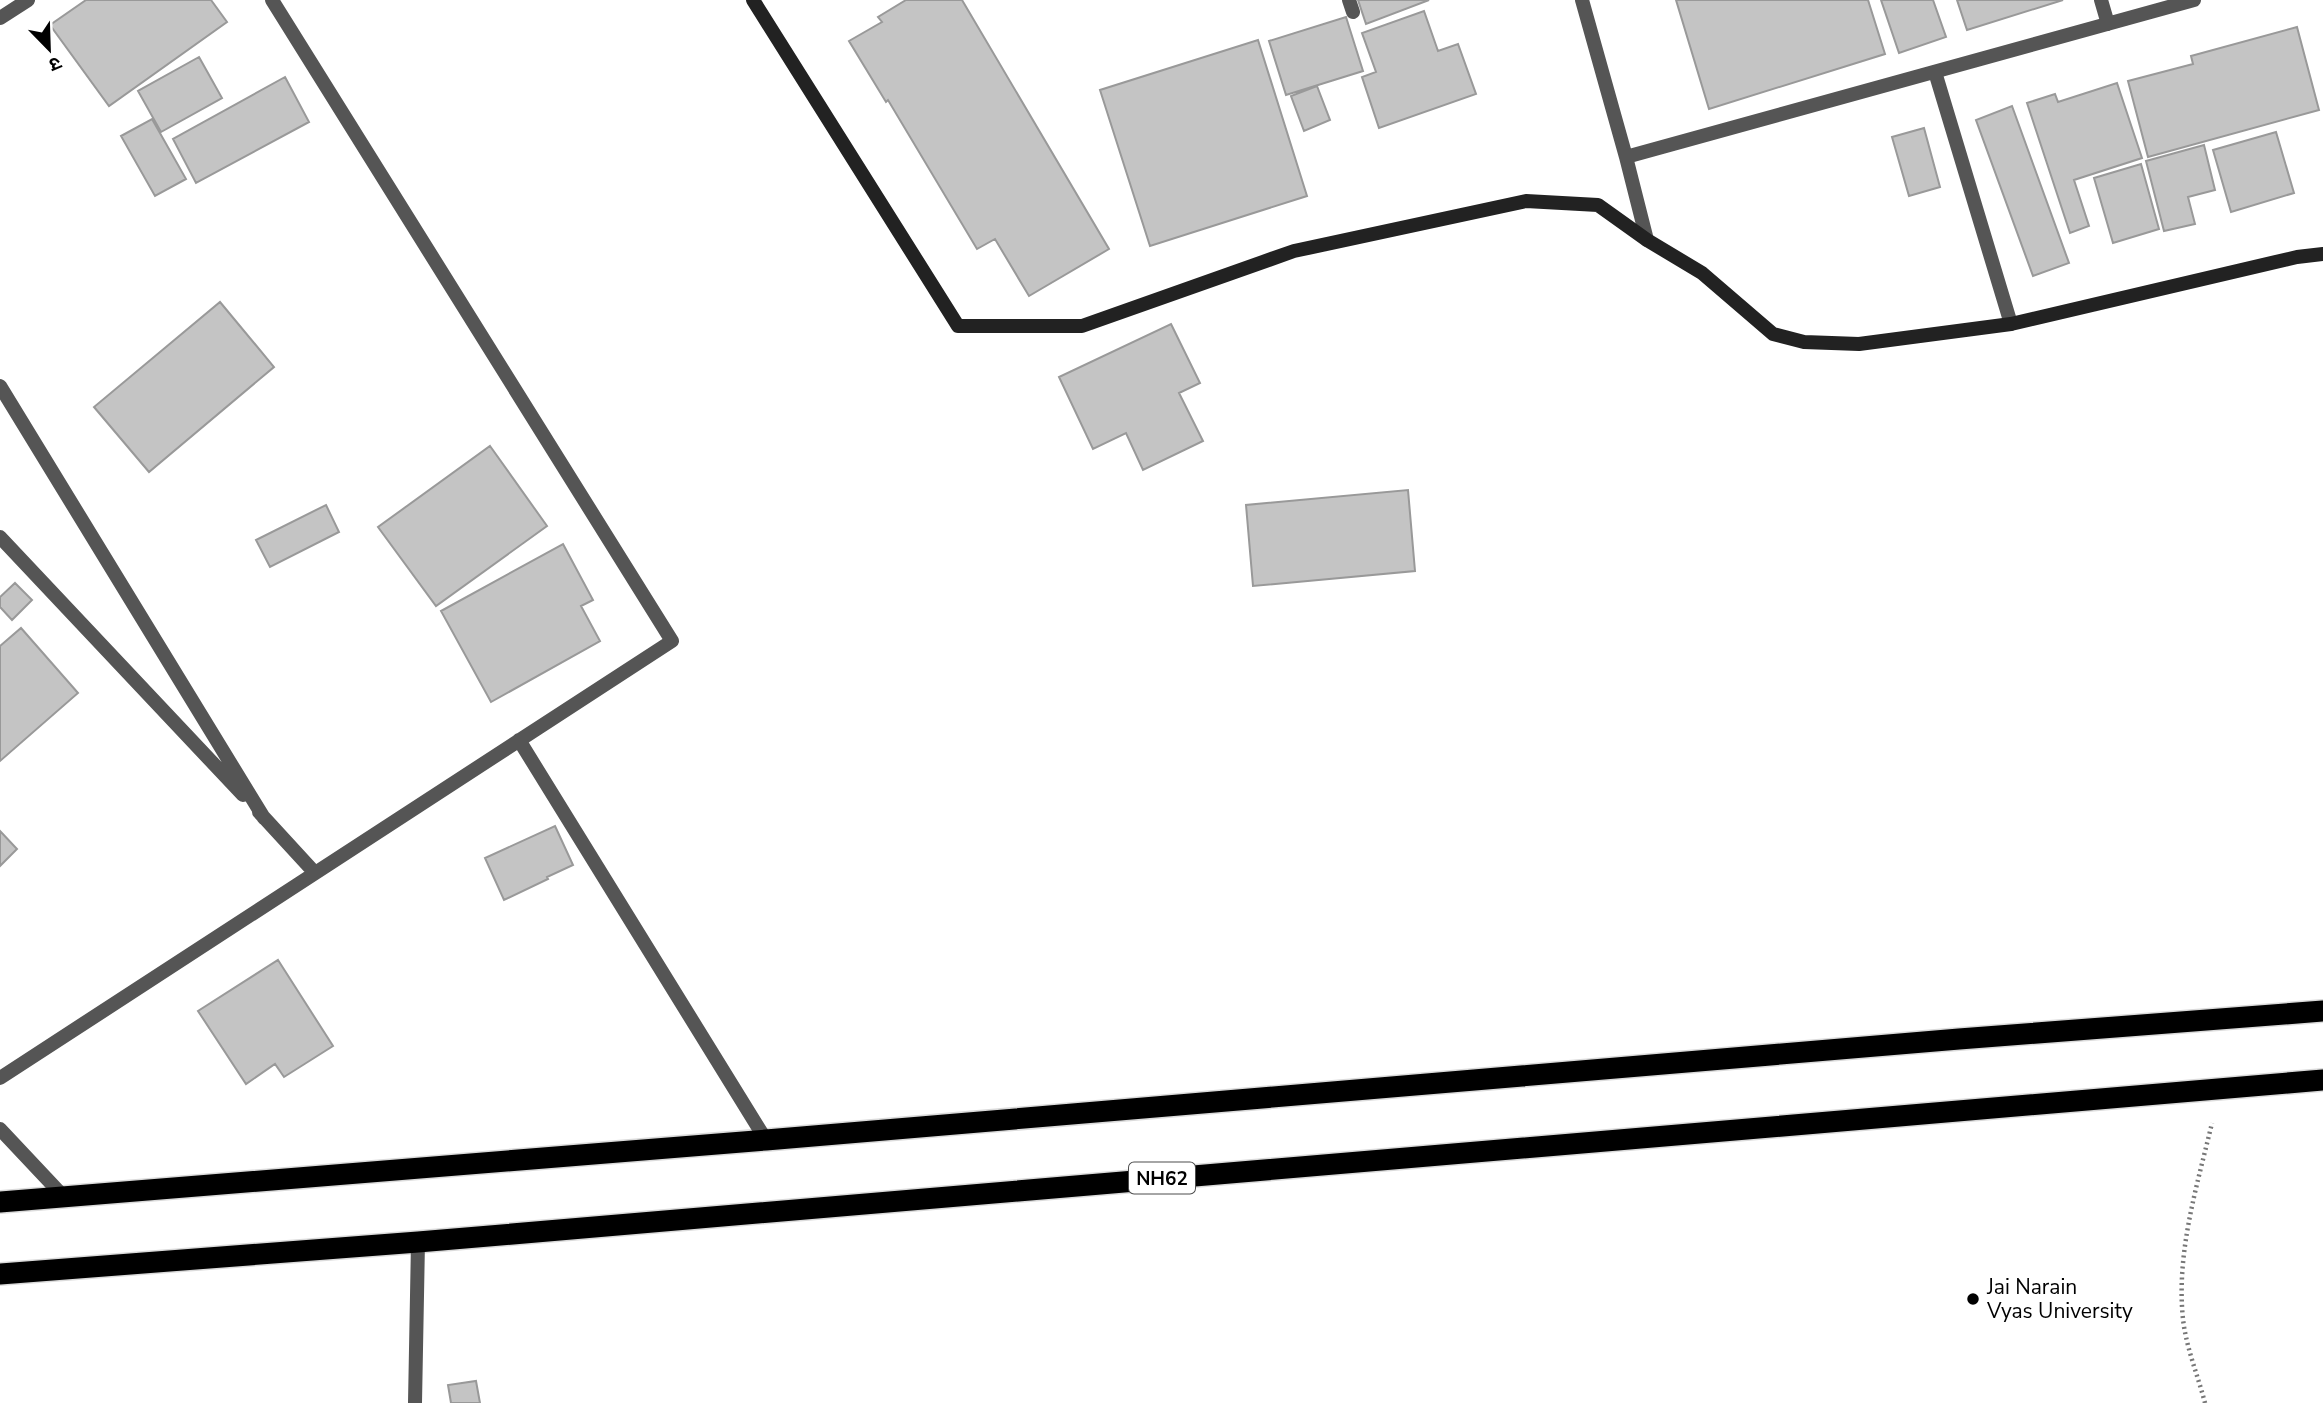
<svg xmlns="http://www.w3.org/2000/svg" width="2323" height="1403" font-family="'Nunito Sans','Noto Sans Devanagari',sans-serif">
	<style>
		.building { fill: #c4c4c4; stroke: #999; stroke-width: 2 }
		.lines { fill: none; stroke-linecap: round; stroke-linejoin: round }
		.highway-casing { stroke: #dbdbdb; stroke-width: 24 }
		.path { stroke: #777; stroke-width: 4.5; stroke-dasharray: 2 3.5; stroke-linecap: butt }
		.lane { stroke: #555; stroke-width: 14 }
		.street { stroke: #555; stroke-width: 14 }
		.secondary { stroke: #222; stroke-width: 14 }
		.highway { stroke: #000; stroke-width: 21 }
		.poi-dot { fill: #000; stroke: #fff; stroke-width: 2.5 }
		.labels { text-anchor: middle; stroke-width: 5; stroke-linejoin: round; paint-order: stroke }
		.shield { fill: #fff; stroke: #4c4c4c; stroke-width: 2 }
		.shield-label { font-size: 19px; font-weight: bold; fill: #000 }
		.poi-label { font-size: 21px; fill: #000; stroke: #fff; text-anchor: start }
	</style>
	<rect width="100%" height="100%" fill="#fff"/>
	<path class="building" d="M86,0H211L227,22L109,106L50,25Z
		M906,0H962L1109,249L1029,296L995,239L977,249L888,100L886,102L849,41L882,22L878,17Z
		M1358,0H1429L1366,24Z
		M1676,0H1868L1885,54L1709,109Z
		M1881,0H1933L1946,37L1899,53Z
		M1957,0H2063L1967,30Z
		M1424,11L1438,51L1458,44L1476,94L1379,128L1362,77L1376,72L1362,33Z
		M1346,17L1363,71L1286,95L1269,41Z
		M2297,27L2319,110L2148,157L2128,81L2193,64L2191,56Z
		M1258,40L1307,196L1150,246L1100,90Z
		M199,57L222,98L161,132L138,91Z
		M285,77L309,122L196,183L173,139Z
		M2117,83L2142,158L2074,180L2089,226L2070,233L2027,103L2055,94L2058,102Z
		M1317,86L1330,120L1304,131L1291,96Z
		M2012,106L2069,263L2033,276L1976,120Z
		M152,119L186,179L155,196L121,136Z
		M1924,128L1940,187L1909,196L1892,137Z
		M2276,132L2294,193L2231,212L2213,150Z
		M2204,145L2215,190L2188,197L2195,224L2164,231L2146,161Z
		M2141,164L2159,229L2113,243L2094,178Z
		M220,302L274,367L149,472L94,407Z
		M1171,324L1200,383L1179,393L1203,441L1143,470L1126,433L1093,449L1059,377Z
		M490,446L547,526L436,606L378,527Z
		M1408,490L1415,571L1253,586L1246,505Z
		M326,505L339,532L270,567L256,540Z
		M563,544L593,600L581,606L600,641L491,702L441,611Z
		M15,583L32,600L12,620L0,607V597Z
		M21,628L78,693L0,761V646Z
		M555,826L573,865L547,877L548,879L504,900L485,858Z
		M0,831L17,849L0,866Z
		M278,960L333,1046L284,1077L275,1064L246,1084L198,1011Z
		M476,1381L480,1403H451L448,1385Z"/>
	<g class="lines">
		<defs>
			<path id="highway" d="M0,1202L766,1140L1959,1039L2323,1011
				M0,1274L418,1242L2323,1080"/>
		</defs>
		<use href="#highway" class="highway-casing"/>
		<path class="path" d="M2205,1403C2198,1376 2186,1347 2183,1319C2176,1253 2197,1186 2212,1123"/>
		<path class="lane" d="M415,1403L418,1242"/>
		<path class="street" d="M1349,0L1353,12
			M1582,0L1626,157L1647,240
			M2101,0L2108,24
			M0,18L28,0
			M1935,72L2011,324
			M1626,157L2194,0
			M0,386L264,818
			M0,537L243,795
			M519,740L766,1140
			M259,812L315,873
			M0,1078L672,641L272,0
			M0,1129L63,1196"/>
		<path class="secondary" d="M753,0L958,326H1082L1294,251L1526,201L1598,205L1647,240L1702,273L1773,334L1804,342L1859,344L2011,324L2297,257L2323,254"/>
		<use href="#highway" class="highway"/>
	</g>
	<circle class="poi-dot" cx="1973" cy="1299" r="7"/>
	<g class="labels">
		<rect class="shield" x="1129" y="1162.5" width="66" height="31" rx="5"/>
		<g class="shield-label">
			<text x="1162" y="1185">NH62</text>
		</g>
		<g class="poi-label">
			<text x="1987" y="1294">Jai Narain<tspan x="1987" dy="24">Vyas University</tspan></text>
		</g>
	</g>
	<g transform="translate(49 49) rotate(157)" stroke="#ffffff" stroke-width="5" paint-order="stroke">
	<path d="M0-5L12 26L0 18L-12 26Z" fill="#000000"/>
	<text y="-10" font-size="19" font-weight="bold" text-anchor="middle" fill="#000000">उ</text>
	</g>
</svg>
